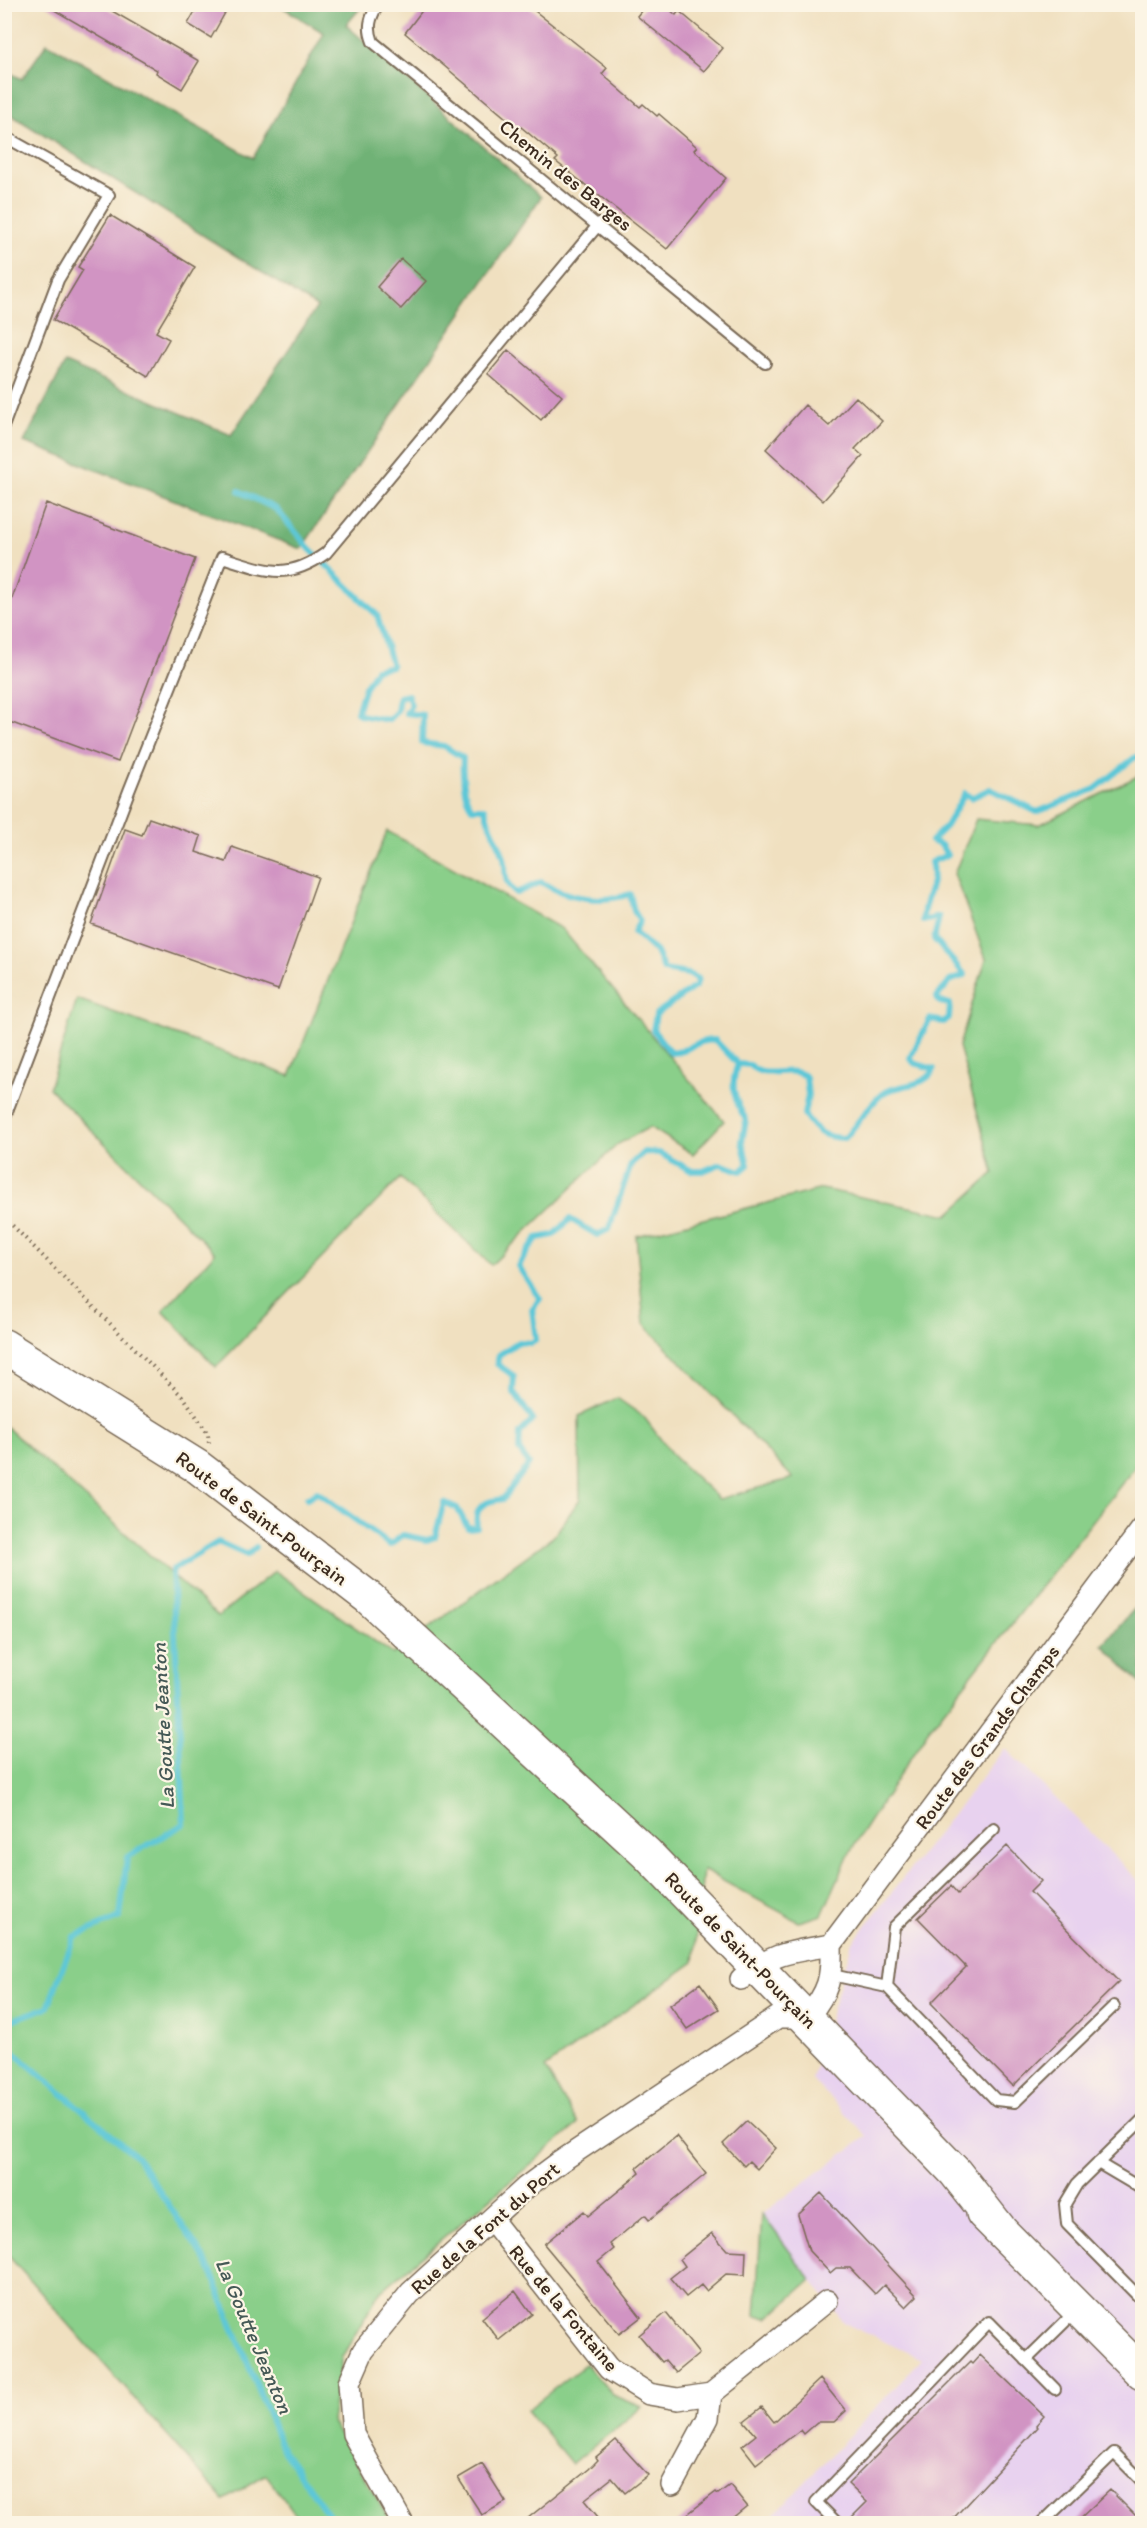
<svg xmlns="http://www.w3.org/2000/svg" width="1147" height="2528" font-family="Itim,sans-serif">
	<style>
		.built { fill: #e8d2ef }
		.green { fill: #8acf8a; stroke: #627c54; stroke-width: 1.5 }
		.forest { fill: #6fb276; stroke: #556e4a; stroke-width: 1.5 }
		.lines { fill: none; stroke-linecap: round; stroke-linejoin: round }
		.stream { stroke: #5dc7d7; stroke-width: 6 }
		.building { fill: #d194c3 }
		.lane-casing { stroke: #7a6a57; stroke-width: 14 }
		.street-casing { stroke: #7a6a57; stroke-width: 24 }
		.primary-casing { stroke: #7a6a57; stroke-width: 36 }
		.path { stroke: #7a6a57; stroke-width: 4; stroke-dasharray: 1.5 4.5; stroke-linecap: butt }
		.lane { stroke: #fff; stroke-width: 10 }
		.street { stroke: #fff; stroke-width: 21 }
		.primary { stroke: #fff; stroke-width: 33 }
		.labels { text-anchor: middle; stroke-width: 4.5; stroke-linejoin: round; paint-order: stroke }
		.street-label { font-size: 20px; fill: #3b2a1e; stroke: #fcf5e5 }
		.water-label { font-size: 21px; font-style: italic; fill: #455956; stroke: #fcf5e5 }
	</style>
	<rect width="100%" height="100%" fill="#fcf5e5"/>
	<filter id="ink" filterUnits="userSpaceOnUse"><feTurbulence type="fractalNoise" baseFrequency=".0167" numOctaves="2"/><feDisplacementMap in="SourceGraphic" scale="12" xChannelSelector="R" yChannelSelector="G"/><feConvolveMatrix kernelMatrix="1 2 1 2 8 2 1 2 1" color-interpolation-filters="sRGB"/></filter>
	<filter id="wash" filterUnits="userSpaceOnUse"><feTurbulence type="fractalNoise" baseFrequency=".008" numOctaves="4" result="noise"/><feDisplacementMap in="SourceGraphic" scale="24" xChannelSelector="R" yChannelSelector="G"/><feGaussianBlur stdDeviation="1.35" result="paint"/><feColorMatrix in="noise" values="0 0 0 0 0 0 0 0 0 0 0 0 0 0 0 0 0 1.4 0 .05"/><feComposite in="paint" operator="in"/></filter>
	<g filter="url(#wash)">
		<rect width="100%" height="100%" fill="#f0e0c0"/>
		<path class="built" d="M1005,1748L1142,1884V2523H776L770,2519L922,2359L844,2323L762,2214L867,2136L812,2079L852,1943Z"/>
		<path class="green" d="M1142,774V1458L928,1731L851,1850L822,1915L799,1922L703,1870L694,1962L545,2068L578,2124L379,2293L342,2357L331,2420L391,2523H301L266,2474L224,2500L5,2252L4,1425L218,1616L275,1571L393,1654L554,1536L580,1499L579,1416L617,1398L644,1417L674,1457L719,1499L793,1478L644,1324L636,1236L822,1189L948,1215L994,1173L959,1046L986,959L954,874L976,819L1039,825Z
			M387,831L562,929L724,1121L693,1154L650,1127L618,1144L491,1265L400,1178L216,1367L163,1311L215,1253L49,1088L77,999L290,1076Z
			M762,2214L811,2280L768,2318L755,2316Z
			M586,2364L613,2395L642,2407L572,2464L527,2410Z"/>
		<path class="forest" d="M279,5H363L346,25L541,197L301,549L24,442L65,363L231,435L317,307L5,111L4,70L22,79L47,43L253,158L324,33Z
			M1142,1600V1685L1103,1645Z"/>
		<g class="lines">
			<path class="stream" d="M239,491L276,509L309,548L377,615L392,666L376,669L365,687L357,712L360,715L388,720L397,711L399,697L408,695L411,705L406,713L423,715L422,743L444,746L463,758C462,771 463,797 472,808H485C488,827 500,842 504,858C507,873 502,882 516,893L541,882C566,898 602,904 630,894L634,911L640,921L634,932L656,952L664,970L688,974L698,979L696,986L656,1014L653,1030L671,1053C689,1052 694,1040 715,1040L738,1064
				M738,1064L750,1065C765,1082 789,1063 806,1077L808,1095L804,1114C816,1132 823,1138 845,1138C855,1127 874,1098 885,1092C900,1084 927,1087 934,1069L914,1063L910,1058L930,1019L943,1022L949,1018L950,1004L940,1002L937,997L950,981L965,975L934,939L939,917L923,921C922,899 938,884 931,862L947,855L941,845L931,841L946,826L965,793L971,798L990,789L1037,812L1095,789L1134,758L1142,755
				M307,1498L317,1492L390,1545L403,1535L427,1540L435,1537L444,1502L457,1508L468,1528L477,1527C474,1506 484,1501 503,1499L529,1464L519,1450L520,1433L533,1420L513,1391L514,1376L497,1364L499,1355L518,1342L531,1343L536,1340L532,1309L540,1299L518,1266L537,1238L554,1235L570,1219L597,1235L609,1229L631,1164L644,1152L659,1153L692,1171H703L720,1164L741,1171L748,1165L742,1141L746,1120C735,1101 729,1086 738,1064
				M4,2023L48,2007L74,1937L120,1917L127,1857L184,1824L172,1570L218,1542L247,1555L256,1547
				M4,2044L136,2156L208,2264L283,2451L335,2524"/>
		</g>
		<g id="blocks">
			<path class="building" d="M44,4H100L199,61L182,89L156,73L157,70Z
				M199,4H215L226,11L211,38L188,24Z
				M427,4H526L607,68L602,74L640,107L643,104L657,116L659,114L697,147L694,150L726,178L667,249L555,161L558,158L521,127L519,129L405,33Z
				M647,4H663L676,15L679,11L723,48L704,71L637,16Z
				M110,215L195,267L156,332L169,339L148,376L53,320L83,270L78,267Z
				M401,259L426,281L401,309L377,287Z
				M508,350L562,396L541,420L488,374Z
				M856,397L882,421L855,449L863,456L823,501L766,449L805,405L829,426Z
				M46,503L195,559L118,762L4,720V621Z
				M149,818L201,836L196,852L226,862L232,847L318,877L278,990L91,924L125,829L142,835Z
				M1007,1846L1041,1881L1030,1892L1119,1982L1013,2086L931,2003L966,1967L918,1918L951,1886L958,1894Z
				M700,1983L719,2009L687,2029L670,2005Z
				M747,2121L776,2148L757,2169L749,2161L744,2166L723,2144Z
				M676,2136L706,2174L649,2220L645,2215L610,2244L614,2249L598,2262L641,2317L619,2334L544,2244L584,2211L588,2216L640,2173L637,2168Z
				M821,2193L917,2296L906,2307L884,2285L875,2294L850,2268H836L830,2273L809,2251L798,2215Z
				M712,2233L727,2250L746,2251L745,2275L726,2274L706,2291L701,2285L686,2297L670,2278L685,2266L680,2259Z
				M515,2291L532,2314L499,2340L482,2318Z
				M666,2313L699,2354L676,2373L665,2360L662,2362L639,2335Z
				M980,2355L1044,2416L1036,2425L1038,2427L949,2523H846L867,2502L848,2484L970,2362L972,2364Z
				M820,2379L846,2411L834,2422H817L803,2434L800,2430L756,2464L742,2446L756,2435L744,2421L762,2407L774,2422Z
				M616,2440L648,2475L625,2493L612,2478L584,2500L603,2523H522L589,2469L598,2460L596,2457Z
				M482,2464L506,2502L482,2515L458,2478Z
				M730,2485L747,2506L726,2523H676L716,2492L718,2494Z
				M1110,2490L1143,2523H1075Z"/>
		</g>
	</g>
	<g filter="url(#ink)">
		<use href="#blocks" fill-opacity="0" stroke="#7a6a57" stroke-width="1.5"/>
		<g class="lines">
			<defs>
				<path id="lane" d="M378,4C370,18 367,27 373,42L765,363
					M4,136L109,195L58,280L4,424
					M4,1119L129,791L222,557C265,570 286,582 326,553L599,224
					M832,1975L887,1987L996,2100L1015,2102L1114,2006
					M887,1987L894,1927L994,1829
					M1142,2120L1077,2184L1065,2204L1067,2224L1142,2300
					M1098,2163L1142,2189
					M1026,2360L1076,2311
					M838,2524L816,2502L989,2322L1055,2389
					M1041,2524L1114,2453L1142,2481"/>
				<path id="street" d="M741,1979C773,1952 791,1952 831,1945
					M492,2220L609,2369L649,2394L678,2399L711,2394
					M672,2485L708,2418L711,2394L827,2301
					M403,2524L353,2434L349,2383L363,2351L411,2292L525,2188L560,2162L778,2017H808C829,1990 832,1979 831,1945L1142,1529"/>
				<path id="primary" d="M4,1346L198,1467L369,1598L647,1854L955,2172L999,2228
					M983,2213L1142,2373"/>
			</defs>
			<use href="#lane" class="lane-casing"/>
			<use href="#street" class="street-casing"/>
			<use href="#primary" class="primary-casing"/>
			<path class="path" d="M4,1217L185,1399L208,1434L209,1444"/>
			<use href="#lane" class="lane"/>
			<use href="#street" class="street"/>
			<use href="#primary" class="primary"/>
		</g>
	</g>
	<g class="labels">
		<g class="street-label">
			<text transform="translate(566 175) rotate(39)" y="7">Chemin des Barges</text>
			<text transform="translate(262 1518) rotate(37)" y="7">Route de Saint-Pourçain</text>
			<text transform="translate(987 1737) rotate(-53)" y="7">Route des Grands Champs</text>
			<text transform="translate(741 1950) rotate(46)" y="7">Route de Saint-Pourçain</text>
			<text transform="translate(485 2228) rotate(-41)" y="7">Rue de la Font du Port</text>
			<text transform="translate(564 2308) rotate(50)" y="7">Rue de la Fontaine</text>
		</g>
		<g class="water-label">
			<text transform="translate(163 1726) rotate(-93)" y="7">La Goutte Jeanton</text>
			<text transform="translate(254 2336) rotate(67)" y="7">La Goutte Jeanton</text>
		</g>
	</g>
	<rect width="1147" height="2528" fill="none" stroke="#fcf5e5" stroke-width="24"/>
</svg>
